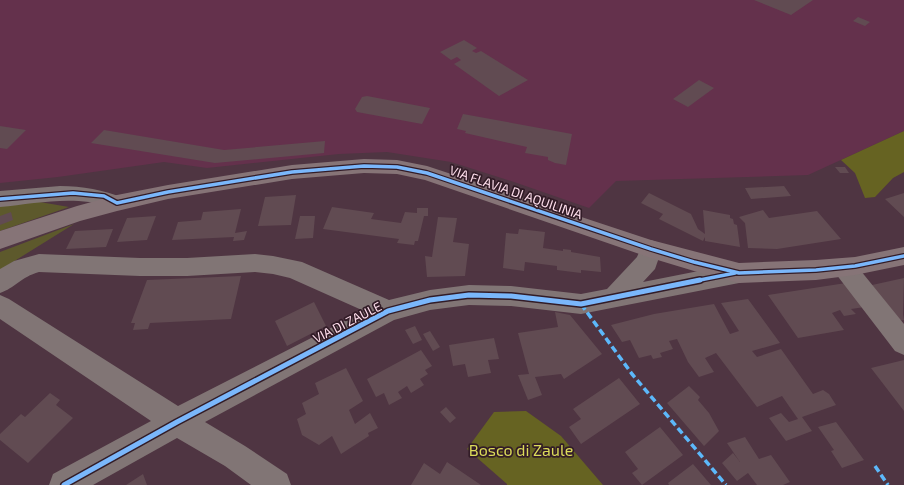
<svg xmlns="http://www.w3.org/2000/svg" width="904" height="485" font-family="'Exo 2',sans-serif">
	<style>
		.built { fill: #64314c }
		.green { fill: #5d592c }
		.forest { fill: #666322 }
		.building { fill: #614b52 }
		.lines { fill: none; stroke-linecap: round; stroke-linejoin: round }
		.minor { fill: #817575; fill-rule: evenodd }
		.major { fill: #867477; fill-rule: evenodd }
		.quiet { stroke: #5cb8fa; stroke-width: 3.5; stroke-dasharray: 7 3.5; stroke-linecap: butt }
		.cycleway-far1-casing { stroke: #321c27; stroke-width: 6 }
		.cycleway-casing { stroke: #321c27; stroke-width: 8 }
		.cycleway-far1 { stroke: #7ab7fb; stroke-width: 3.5 }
		.cycleway { stroke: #7ab7fb; stroke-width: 5 }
		.labels { text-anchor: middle; stroke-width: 3.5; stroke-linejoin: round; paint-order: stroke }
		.street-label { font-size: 13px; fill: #ffdfed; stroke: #321c27 }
		.near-park-label { font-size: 16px; fill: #dcdc5a; stroke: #321c27 }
	</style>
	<rect width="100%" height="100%" fill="#4f3542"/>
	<path class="built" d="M0,0H904V131L808,175L616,181L589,208L514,182L451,162L387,152L339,154L207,168L164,162L58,177L0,183Z"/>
	<path class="green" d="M34,201L69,207L0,231V205Z
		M74,224L0,270V252Z"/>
	<path class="forest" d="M904,131V172L893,178L875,197L865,198L855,173L841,160Z
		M526,411L561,436L603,485H507V484L467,449L494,412Z"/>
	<path class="building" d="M754,0H813L791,15Z
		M858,17L870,22L865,26L853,21Z
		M464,40L477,48L472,51L476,53L481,51L528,80L499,96L454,64L461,60L457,57L451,60L440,52Z
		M699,80L714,88L688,107L673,99Z
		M367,96L430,108L422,124L357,112L355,109L362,97Z
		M463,114L572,134L566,165L555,163L548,160V157L525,153L527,147L465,133L466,131L457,129Z
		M0,126L26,130L7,149L0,148Z
		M104,130L224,150L325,141L324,153L215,163L91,143Z
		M835,167H845L849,173H840Z
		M784,186L791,196L751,199L745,188Z
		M649,193L691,214L698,229L705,234L703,210L730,215V218L733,219L734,224L737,225L740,247L705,241V237L703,241L659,219L663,214L641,203Z
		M904,193V217L885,199Z
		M296,195L291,225L258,226L265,197Z
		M332,207L374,213L371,219L401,223L405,212L417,213V208H428V216H424L418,241H415L414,245L397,243L399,239L323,229Z
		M241,209L235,233L247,231L244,240L233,241L234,237L172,240L178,222L201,220L203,212Z
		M763,210L769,218L817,211L841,239L777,249L748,248L745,223L739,217Z
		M11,212L13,220L0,225V216Z
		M156,216L147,240L117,242L127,218Z
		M300,216H315L313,238L295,239Z
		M438,217L457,218L453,242L469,244L465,276L427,277L425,256L432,257Z
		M113,229L106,247L66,249L75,231Z
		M519,229L545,232L543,248L563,251V249L571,250V252L600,257L601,272L581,270V273L557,270V266L525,262L524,271L503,268L506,233L518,234Z
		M241,276L231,319L150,323L148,329L133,330L135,323H131L147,280Z
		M904,278L903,314L904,320L892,322L863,287Z
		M846,283L865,307L851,309L856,314L844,316L840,310L832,313L844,330L798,338L768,295Z
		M748,299L780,343L752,351L757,357L781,349L813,394L823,390L829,394L836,405L802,417L812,431L786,441L769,418L781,413L789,422L798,419L782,396L757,407L716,353L705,358L714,372L699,377L688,362L677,339L669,341L673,349L660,353L662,357L653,359L651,355L639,358L630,340L622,342L611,325L654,314L714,304L730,334L739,331L721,303Z
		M314,302L326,326L287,346L275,321Z
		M555,312L570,315L602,354L564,379L561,374L535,377L542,395L528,400L518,375L529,374L518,333L558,327Z
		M415,326L422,340L413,344L405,330Z
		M430,331L440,347L433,351L423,334Z
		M494,338L499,359L488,360L491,373L468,377L465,364L453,366L449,345Z
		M421,350L432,366L425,370L428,374L420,379L424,385L411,393L407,386L398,392L402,398L389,405L384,393L376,397L367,379Z
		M904,360V411L871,368Z
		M346,368L363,401L349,410L355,424L370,413L378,428L368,433L369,436L341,454L332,436L319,445L302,435L297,419L306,414L302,403L319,394L315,383Z
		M619,378L640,404L581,444L569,427L581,419L573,409Z
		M689,386L700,397L698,400L709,413L719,431L704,446L667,403Z
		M50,393L60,400L56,405L73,418L28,463L0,440V434L21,414L25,417Z
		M446,407L456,418L450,423L440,412Z
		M836,422L864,460L842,468L831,451L834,450L818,427Z
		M660,427L683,455L642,485L632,473L638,469L625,452Z
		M745,437L759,459L771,455L790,482L783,485H757L748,473L737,481L722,463L733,453L740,462L727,443Z
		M447,462L481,485H411L424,463L440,474Z
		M693,464L711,485H669L668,483Z
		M143,474L147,485H126Z"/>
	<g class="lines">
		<path class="minor" d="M60,186C83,186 103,190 124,198L127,203L124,208C112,212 101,204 89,202C60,198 29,204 0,207V191Z
			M651,240L659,243L662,249L655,269L643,282L739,263L747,266L751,273L747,280L739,283L581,314L511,306L469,305L430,310L394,320L205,422L245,446L287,474L291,485H251L225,466L177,438L93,485H49L53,474L151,421L0,319V295L9,299L178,406L364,311L290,278L273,274L255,272L187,276H140L39,272C21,277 15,288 0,293V269L14,261L39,254L140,258H187L255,254L273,256L302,262L389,300L430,290L469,285L511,286L581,294L607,289L637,257L643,243Z
			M844,258L852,260L904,324V355L895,351L836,274L833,267L836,260Z"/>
		<path class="major" d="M364,159L397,160L427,166L651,240L739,263L816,260L855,257L904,247V265L855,275L816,280L739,283L694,271L651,258L425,180L397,174L364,173L292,179L168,199L117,211L80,221L0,249V231L77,206L117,195L168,185L292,165Z"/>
		<path class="quiet" d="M581,304L632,374L726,485
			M875,466L888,485"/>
		<defs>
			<path id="cycleway-far1" d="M0,199L73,193L104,196L117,203L168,192L292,172L364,166L397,167L427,173L651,249L694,262L739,273L816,270L855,266L904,256
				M695,281L735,273"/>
			<path id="cycleway" d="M64,485L177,422L388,311L430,300L469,295L511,296L581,304L700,280"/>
		</defs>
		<use href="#cycleway-far1" class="cycleway-far1-casing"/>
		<use href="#cycleway" class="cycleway-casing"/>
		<use href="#cycleway-far1" class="cycleway-far1"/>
		<use href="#cycleway" class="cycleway"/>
	</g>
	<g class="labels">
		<g class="street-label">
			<text transform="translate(516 192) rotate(19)" y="5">VIA FLAVIA DI AQUILINIA</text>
			<text transform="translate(347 322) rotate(-27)" y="5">VIA DI ZAULE</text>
		</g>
		<g class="near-park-label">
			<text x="521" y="456">Bosco di Zaule</text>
		</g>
	</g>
</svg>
